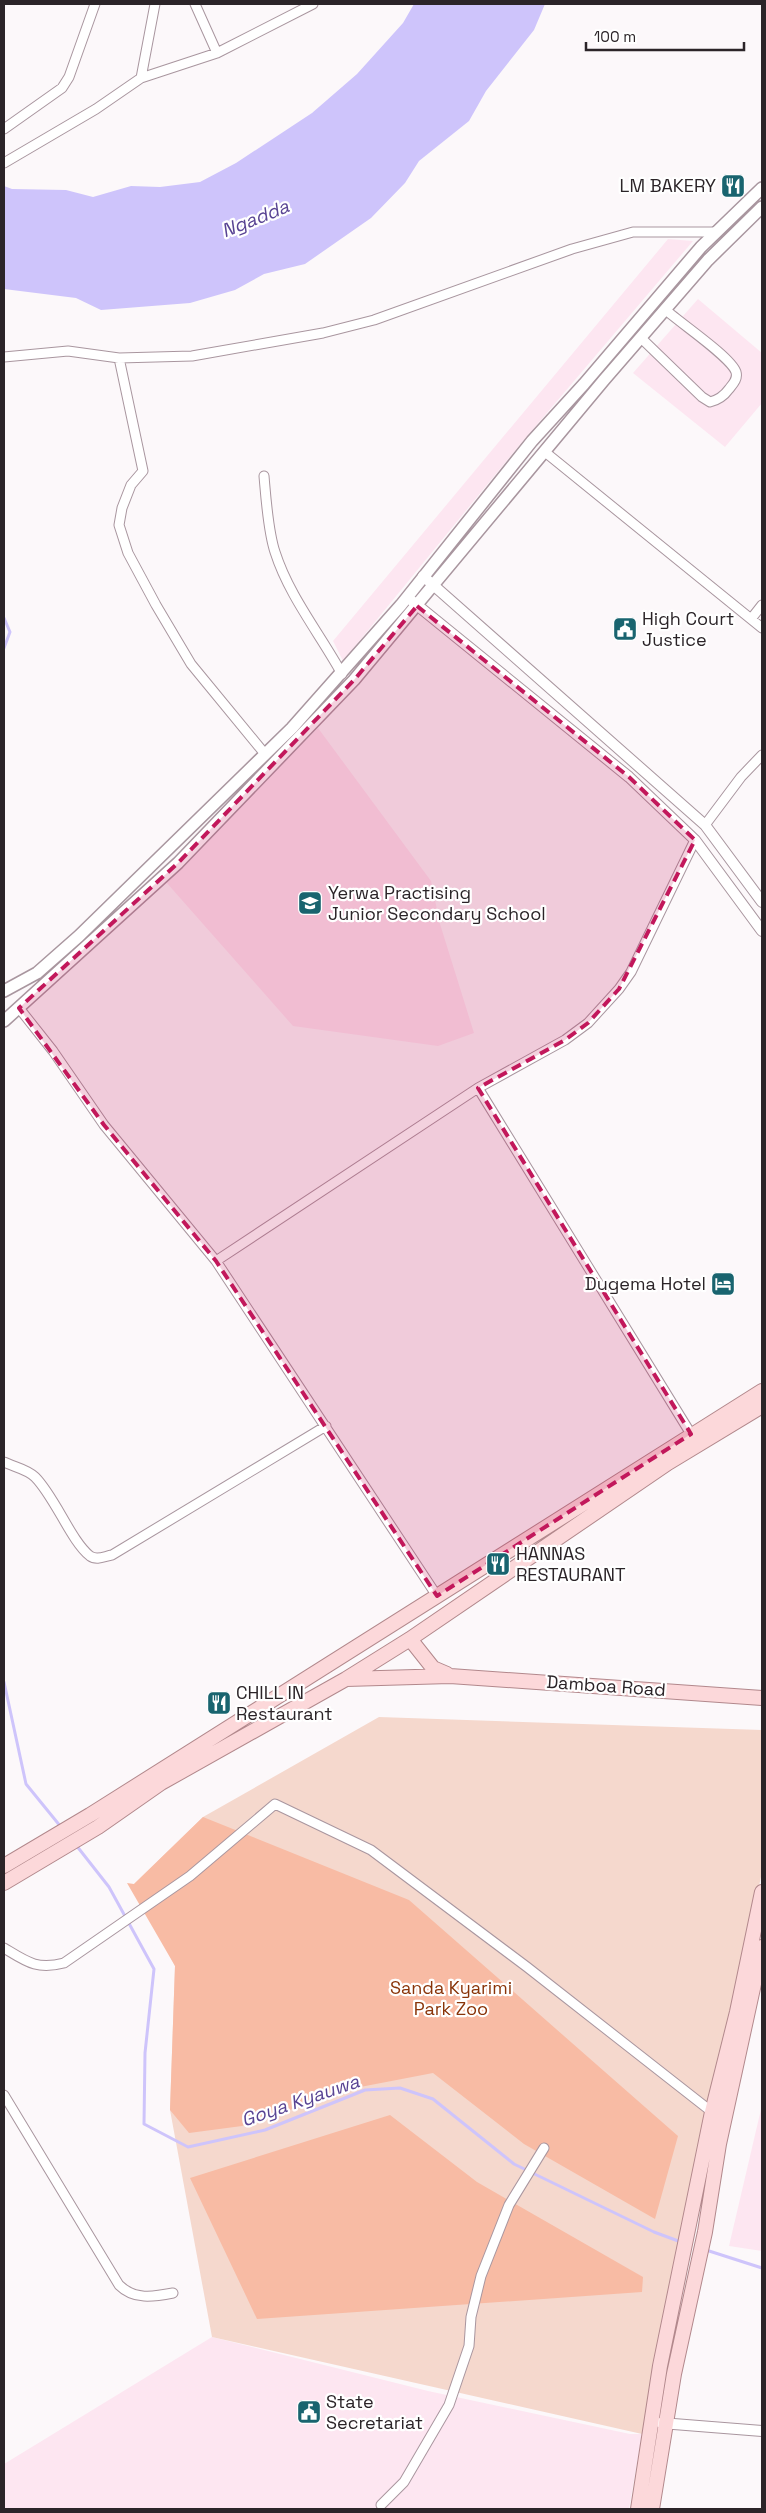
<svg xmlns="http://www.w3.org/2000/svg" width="766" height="2513" font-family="'Space Grotesk',sans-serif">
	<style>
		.built { fill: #fde6f1 }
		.green { fill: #f5d8cd }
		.forest { fill: #f8bba4 }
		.water { fill: #cec4fb }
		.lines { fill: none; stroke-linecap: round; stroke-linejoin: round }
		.stream { stroke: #cec4fb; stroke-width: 3 }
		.minor-casing { stroke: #a9969f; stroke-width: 11 }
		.tertiary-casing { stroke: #a9969f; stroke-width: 12 }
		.secondary-casing { stroke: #a9969f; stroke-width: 14 }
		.primary-casing { stroke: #b2888c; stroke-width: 16 }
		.minor { stroke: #fff; stroke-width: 9 }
		.tertiary { stroke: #fff; stroke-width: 10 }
		.secondary { stroke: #fff; stroke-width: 11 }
		.primary { stroke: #fcd8da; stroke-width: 14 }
		.marked { fill: #c2185b; fill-opacity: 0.2; stroke: #c2185b; stroke-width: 4; stroke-dasharray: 10 6; stroke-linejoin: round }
		.labels { text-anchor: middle; stroke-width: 4.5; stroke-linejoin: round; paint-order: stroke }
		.poi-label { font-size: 18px; fill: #2b2428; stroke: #fff; text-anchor: start }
		.street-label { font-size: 18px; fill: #2b2428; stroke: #fff }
		.park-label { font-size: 18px; fill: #893409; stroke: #fff }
		.water-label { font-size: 19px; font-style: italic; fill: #584393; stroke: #fff }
	</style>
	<rect width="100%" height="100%" fill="#fcf8fa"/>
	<path class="built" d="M668,239L693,241L518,447L343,661L333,641Z
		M698,299L762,353V403L725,447L633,373Z
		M318,728L431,881L440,924L474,1033L438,1046L293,1026L166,882Z
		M762,2105V2251L729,2246Z
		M212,2337L428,2391L630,2434H642L629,2509H4V2464Z"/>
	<path class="green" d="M379,1717L762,1730V1872L642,2434L212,2337L170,2110L175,1966L134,1884L203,1817Z"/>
	<path class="forest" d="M203,1817L409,1900L678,2136L655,2219L524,2144L433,2073L355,2088L242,2126L189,2133L170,2110L175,1966L127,1883L134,1884Z
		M390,2115L477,2182L643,2277L642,2292L257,2319L190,2178Z"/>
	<path class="water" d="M414,4H545L534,30L486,91L469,121L419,161L405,183L371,218L305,264L264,274L235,290L190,303L101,310L76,298L4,289V186L12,189L66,190L93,197L131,186L160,187L200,182L236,163L312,113L357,74L403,23Z"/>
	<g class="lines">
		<path class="stream" d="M4,618L10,632L4,648
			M4,1682L26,1784L61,1827
			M76,1845L109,1887L154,1969L145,2053L144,2124L188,2147L265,2130L365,2090L400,2088L433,2099L514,2164L654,2232L681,2242
			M706,2250L762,2268"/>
		<defs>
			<path id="minor" d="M195,4L217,53
				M141,78L155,4
				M4,129L62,88L69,77L95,4
				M4,163L96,109L141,78L217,53L313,4
				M641,338L702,397L710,402C718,400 724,396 729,389C733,384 738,379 736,372C731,357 680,323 666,310
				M4,357L68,351L119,358L192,356L323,333L374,320L572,249L633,232H716
				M119,358L143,471L131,485L122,508L119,525L128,553L156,605L191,664L265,754
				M545,452L762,628
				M264,476C266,499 268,531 275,552C289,596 320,634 342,674
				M751,619L762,605
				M705,825L741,777L762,755
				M19,1008L53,1051L104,1125L216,1261L437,1596
				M478,1088L691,1434
				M216,1261L478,1088L565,1040L588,1023L619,989L631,972L695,840
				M4,1462C14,1467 27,1469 35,1477C55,1497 71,1541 90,1556C97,1561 105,1556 112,1555L326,1426
				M4,1948C27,1962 37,1970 64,1963L190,1876L275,1804L371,1850L527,1967L712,2112
				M4,2095L119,2285C134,2300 153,2297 173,2293
				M381,2505L404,2482L449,2405L469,2346L471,2317L481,2276L509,2205L544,2148"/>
			<path id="tertiary" d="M423,576L705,825L762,902
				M412,601L629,777L695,840L762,931
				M661,2423L762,2431"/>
			<path id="secondary" d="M4,991L37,973L79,936L292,728L401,605L532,441L584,384L701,247L762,188
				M4,1021L178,863L354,680L604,380L708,260L762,207"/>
			<path id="primary" d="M410,1639L433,1668L447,1674
				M346,1679L450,1676L762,1698
				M4,1866L90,1815L762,1391
				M4,1883L98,1827L161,1783L346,1679L410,1639L668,1463L762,1406
				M638,2509L660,2366L712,2112L737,2012L762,1892
				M652,2509L674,2374L705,2232L719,2144L762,1947"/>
		</defs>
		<use href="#minor" class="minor-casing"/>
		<use href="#tertiary" class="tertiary-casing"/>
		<use href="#secondary" class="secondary-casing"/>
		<use href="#primary" class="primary-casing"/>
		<use href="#minor" class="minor"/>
		<use href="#tertiary" class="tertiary"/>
		<use href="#secondary" class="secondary"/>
		<use href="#primary" class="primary"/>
	</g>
	<path class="marked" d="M417,606L629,777L695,840L619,989L588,1023L565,1040L478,1088L691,1434L437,1596L216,1261L104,1125L19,1008L178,863L354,680Z"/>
	<defs>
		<symbol id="restaurant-square" viewBox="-11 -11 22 22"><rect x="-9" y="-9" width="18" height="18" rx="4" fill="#19646f" stroke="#fff"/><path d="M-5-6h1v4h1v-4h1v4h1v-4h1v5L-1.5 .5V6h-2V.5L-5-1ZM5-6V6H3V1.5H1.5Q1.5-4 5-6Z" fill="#fff"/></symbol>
		<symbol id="civic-square" viewBox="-11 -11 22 22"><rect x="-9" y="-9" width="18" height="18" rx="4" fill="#19646f" stroke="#fff"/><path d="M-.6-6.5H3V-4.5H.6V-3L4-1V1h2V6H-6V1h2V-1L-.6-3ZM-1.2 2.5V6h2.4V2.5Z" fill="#fff"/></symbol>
		<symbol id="school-square" viewBox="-11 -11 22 22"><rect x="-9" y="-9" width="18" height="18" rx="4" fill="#19646f" stroke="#fff"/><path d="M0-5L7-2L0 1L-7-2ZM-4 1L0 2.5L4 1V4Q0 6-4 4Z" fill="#fff"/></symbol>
		<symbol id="hotel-square" viewBox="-11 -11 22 22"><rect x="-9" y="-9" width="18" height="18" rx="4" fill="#19646f" stroke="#fff"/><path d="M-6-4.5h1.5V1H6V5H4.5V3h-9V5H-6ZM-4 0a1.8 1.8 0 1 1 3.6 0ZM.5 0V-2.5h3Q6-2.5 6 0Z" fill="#fff"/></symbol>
	</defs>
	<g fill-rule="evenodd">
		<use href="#restaurant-square" x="719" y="172" width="28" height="28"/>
		<use href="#civic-square" x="611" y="615" width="28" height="28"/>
		<use href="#school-square" x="296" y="889" width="28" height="28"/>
		<use href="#hotel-square" x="709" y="1270" width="28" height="28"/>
		<use href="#restaurant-square" x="484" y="1550" width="28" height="28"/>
		<use href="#restaurant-square" x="205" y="1689" width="28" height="28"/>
		<use href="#civic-square" x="295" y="2398" width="28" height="28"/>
	</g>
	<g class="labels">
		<g class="poi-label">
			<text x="716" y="192" text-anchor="end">LM BAKERY</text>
			<text x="642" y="625">High Court<tspan x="642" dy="21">Justice</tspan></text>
			<text x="328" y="899">Yerwa Practising<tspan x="328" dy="21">Junior Secondary School</tspan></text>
			<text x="706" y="1290" text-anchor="end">Dugema Hotel</text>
			<text x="516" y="1560">HANNAS<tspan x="516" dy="21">RESTAURANT</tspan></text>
			<text x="236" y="1699">CHILL IN<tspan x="236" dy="21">Restaurant</tspan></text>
			<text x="326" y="2408">State<tspan x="326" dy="21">Secretariat</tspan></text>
		</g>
		<g class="street-label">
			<text transform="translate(606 1686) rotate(4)" y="6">Damboa Road</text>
		</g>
		<g class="park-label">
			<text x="451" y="1994">Sanda Kyarimi<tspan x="451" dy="21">Park Zoo</tspan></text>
		</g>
		<g class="water-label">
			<text transform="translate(255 218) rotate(-22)" y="7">Ngadda</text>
			<text transform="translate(300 2100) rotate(-19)" y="7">Goya Kyauwa</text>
		</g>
	</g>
	<rect width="766" height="2513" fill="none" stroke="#2b2428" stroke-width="10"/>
	<path d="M586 42v8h158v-8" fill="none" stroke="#2b2428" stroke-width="2.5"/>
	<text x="594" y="42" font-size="15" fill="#2b2428" stroke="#ffffff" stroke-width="4" paint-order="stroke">100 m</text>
</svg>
